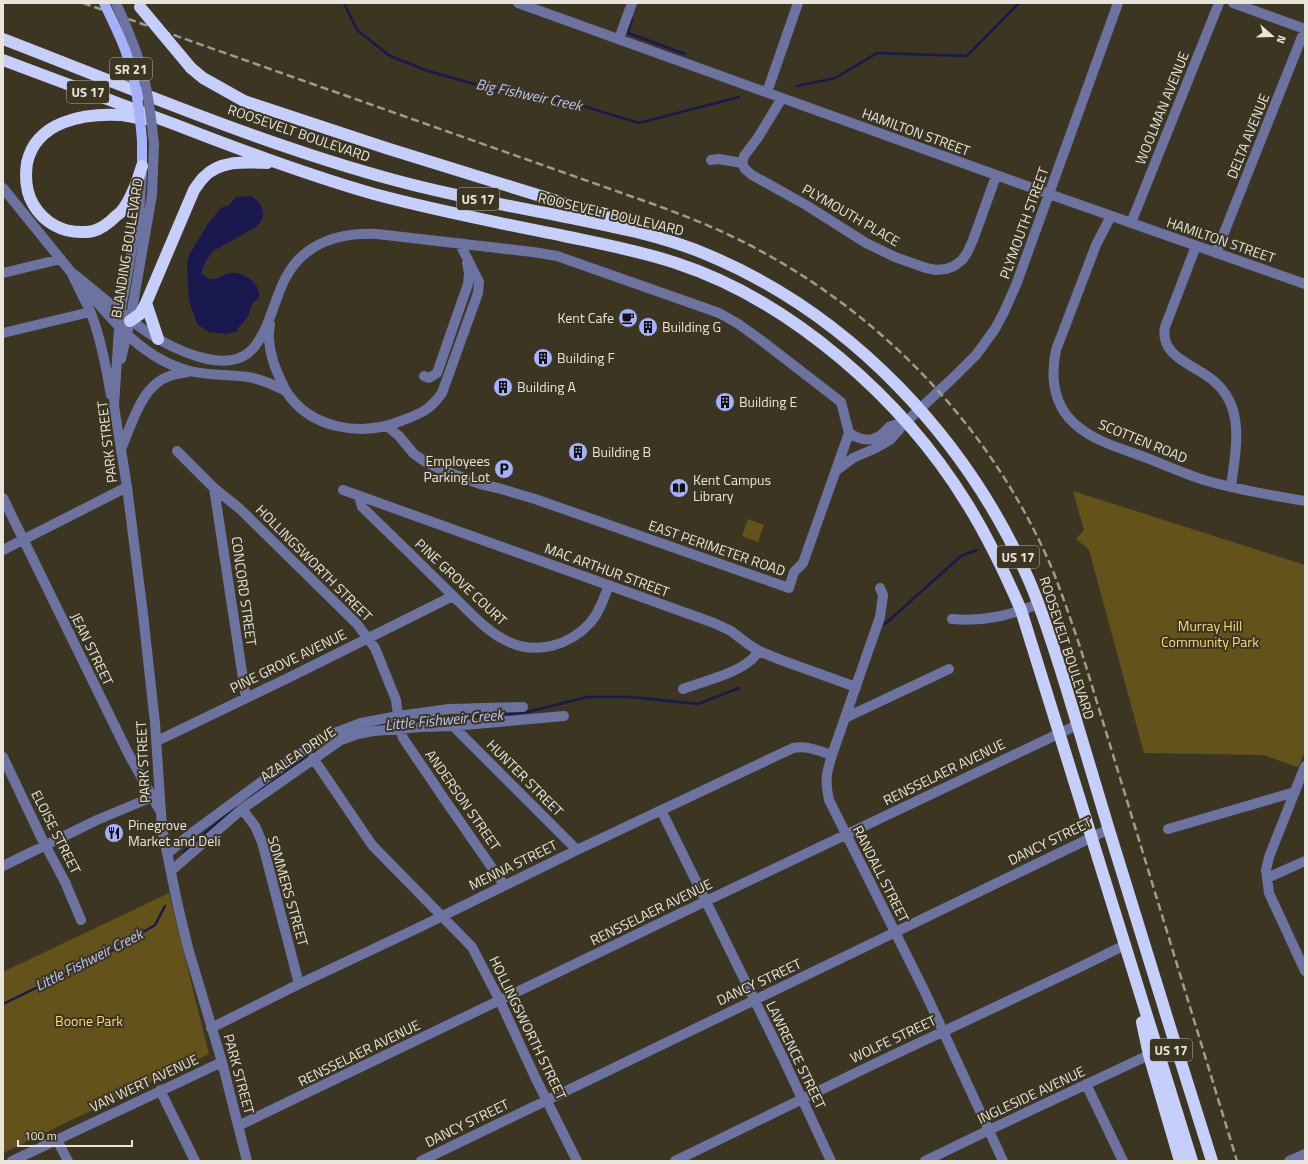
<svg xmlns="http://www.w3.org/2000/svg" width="1308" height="1164" font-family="'Titillium Web',sans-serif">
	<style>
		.green { fill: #63531b }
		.water { fill: #19184f }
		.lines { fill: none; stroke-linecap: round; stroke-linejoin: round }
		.stream { stroke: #19184f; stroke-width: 2.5 }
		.minor { stroke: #6c73a1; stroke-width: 10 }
		.major { stroke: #a6b1fc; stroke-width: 10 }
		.highway { stroke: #c6cefb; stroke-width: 12 }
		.rail { stroke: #a09c8d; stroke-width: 2.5; stroke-dasharray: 8 4; stroke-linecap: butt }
		.minor-bridge { stroke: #6c73a1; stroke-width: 10 }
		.major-bridge { stroke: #a6b1fc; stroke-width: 10 }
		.highway-bridge { stroke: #c6cefb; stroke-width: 12 }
		.labels { text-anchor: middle; stroke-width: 4; stroke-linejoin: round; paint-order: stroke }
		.shield { fill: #3b3522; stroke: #b5b0a3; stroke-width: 1 }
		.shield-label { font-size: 13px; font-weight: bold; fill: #e9e5da }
		.street-label { font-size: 14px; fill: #e9e5da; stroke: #3b3522 }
		.poi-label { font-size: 14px; fill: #e9e5da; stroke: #3b3522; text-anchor: start }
		.park-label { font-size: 14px; fill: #fddc75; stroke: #3b3522 }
		.water-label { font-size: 15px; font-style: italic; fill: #bac4fa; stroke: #3b3522 }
	</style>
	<rect width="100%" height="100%" fill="#3b3522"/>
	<path class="green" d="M1073,491L1305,565V751L1298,767L1263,755L1144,753L1089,550L1076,539L1084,530Z
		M748,519L764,525L758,542L742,536Z
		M169,893L209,1054L3,1153V972Z"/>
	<path class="water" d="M251,196C264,205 268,215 256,227L213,251L207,259L201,273L209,279C212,279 215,279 218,278C222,277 226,273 230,273C243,270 264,286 258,299C250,302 251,309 248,316C245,321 241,325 237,329V331L227,334L209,332L197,324L189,301L187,265L189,255L208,224L221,208L229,205L236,197Z"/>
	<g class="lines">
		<path class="stream" d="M344,3L357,30L390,56L428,71L503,92L573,103L639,123L739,97
			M632,19L628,31V33L685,54
			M797,86L835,78L877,53L967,56L1019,3
			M885,624L961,556L977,550
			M373,726L527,712L587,697H631L698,704L739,688
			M250,797L316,750
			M184,852L236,807
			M3,1004L108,953L155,925L165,906"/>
		<path class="minor" d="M518,3L1049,194L1305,284
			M1233,3L1305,29
			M619,39L632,3
			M767,92L798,3
			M782,98L757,139L744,156L742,163L745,169L752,175L806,205L866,243L895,257L926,268L936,270L946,269L954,266L962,260L967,253L973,240L996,176
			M711,160L719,159L742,163
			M142,174L139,213L120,313L114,406L127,487L143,614L155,723L162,828L177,902L188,948L222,1062L247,1161
			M3,188L75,277
			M1111,216L1096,245L1056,350C1051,374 1052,397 1068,417C1086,438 1113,446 1139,455C1161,463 1182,473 1204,480C1237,490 1271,495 1305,501
			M1131,223L1219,3
			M1196,246L1165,327C1159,358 1197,365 1215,382C1223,389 1230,400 1233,410C1240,435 1234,462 1231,487
			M1216,253L1305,29
			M71,272C100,294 126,320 158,339C183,353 232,376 255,346C270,327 274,300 285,279C303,243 339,232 377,234L533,252L557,256L705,308L719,313L737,323L762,341L841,402L849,433L803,563L794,572L789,588L535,499L498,488L480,484L440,469L424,461L414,454L399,436L387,426
			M3,273L61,259
			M72,274C78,287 85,300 91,313C101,340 106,367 111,395
			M86,289C114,323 145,360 190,371C209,376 229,374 248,377C261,379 274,385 286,391
			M270,324C267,340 271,359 278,374C281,380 283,386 286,391C310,429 361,437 401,421C421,413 429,411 442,393L478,293L479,282L460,244
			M3,333L90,312
			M121,359L130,321L152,195L154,144
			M424,376L429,378L437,373L468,284L469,273L467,263
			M849,433C860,440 871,443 882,434C885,432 887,429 889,427C894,425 900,423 905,422
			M121,449C132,425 141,385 170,376C175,374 182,373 188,372
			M177,451L214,488L240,509L357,624L375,648L396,700L398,716
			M837,470L853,458L876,448L890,440L906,422L956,375L976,355L995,329L1004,312L1016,285L1118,3
			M214,488L246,698
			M343,490L714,623L731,631L748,644L759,651L781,660L856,687
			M359,496L362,507C391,535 420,563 449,592C467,609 486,632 509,642C537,655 570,645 590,623C599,613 604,598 609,585
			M3,498L128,753L159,809
			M3,550L127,487
			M880,588L883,595L880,617L832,755C826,774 825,781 829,800L924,990L1003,1161
			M952,619C985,622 1009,615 1039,604
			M683,689C702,682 735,674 751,660C754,658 756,654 759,651
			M845,718L949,669
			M453,726L577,850
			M400,729L403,738L445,800L504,885
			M157,741L286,679L453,596
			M3,757L42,839L65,882L81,920
			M313,758L372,845L472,947L500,1001L535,1077L577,1161
			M1305,766L1269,857L1266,870L1269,893L1305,971
			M242,809L255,826L262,842L299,984
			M661,810L783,1058L831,1161
			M1168,829L1295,792
			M167,854L189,835L298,755L332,734L361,723L398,716L449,709L523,707
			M3,866L97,820L157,795
			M171,871L242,809L341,740L358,734L374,731L422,727L453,726L564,716
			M1267,878L1305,861
			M211,1028L299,984L420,927L577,850L793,748C807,745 818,751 832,755
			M1086,1084L1123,1161
			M160,1090L195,1161
			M238,1126L706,901L1077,725
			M57,1140L68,1161
			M12,1161L222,1062
			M421,1161L1109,829
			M675,1161L870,1066L1074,970L1125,945
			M925,1161L989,1130L1149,1055
			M1289,1161L1305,1154"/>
		<path class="major" d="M142,140V166"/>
		<path class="highway" d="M3,39C133,89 263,145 398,181C457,197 517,207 576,219C621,228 666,237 708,255C851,315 966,438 1028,578C1044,614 1055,652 1067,690C1081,737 1095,783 1109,830C1143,940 1177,1051 1212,1161
			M3,60C62,82 120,104 179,126C243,151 308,175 374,194C437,211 500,223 564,236C602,244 640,251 676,263C792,301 903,400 966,502C988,537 1005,573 1021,610L1192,1161
			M191,68L203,78L244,101L386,148L631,224
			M142,166C138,180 133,195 124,208C122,211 119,214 116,216C110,222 101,229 93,231C90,232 86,232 84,232C63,233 44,223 33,204C26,192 25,177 27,163C36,121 84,113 121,115C129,116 137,118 145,119
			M146,303L158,339
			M130,321L140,314L146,303L194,190C197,186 200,181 204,177C220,160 246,162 267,163
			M1142,1022L1149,1055L1180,1161"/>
		<path class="rail" d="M83,3L653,204C688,217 724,231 757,249C888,319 995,433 1053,571C1063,597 1072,623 1081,650L1237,1161"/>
		<path class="minor-bridge" d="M116,3C125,23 133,42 140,63C148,89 151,117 154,144"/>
		<path class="major-bridge" d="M104,3C115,26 127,50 133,75C138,97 140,118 142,140"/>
		<path class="highway-bridge" d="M140,7L191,68"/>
	</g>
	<defs>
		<symbol id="cafe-disc" viewBox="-11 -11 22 22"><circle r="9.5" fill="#a6b1fc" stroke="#3b3522"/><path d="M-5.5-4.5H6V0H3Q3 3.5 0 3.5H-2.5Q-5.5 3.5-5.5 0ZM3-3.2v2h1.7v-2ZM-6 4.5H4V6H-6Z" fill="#111"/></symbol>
		<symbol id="building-disc" viewBox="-11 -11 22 22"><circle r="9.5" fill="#a6b1fc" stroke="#3b3522"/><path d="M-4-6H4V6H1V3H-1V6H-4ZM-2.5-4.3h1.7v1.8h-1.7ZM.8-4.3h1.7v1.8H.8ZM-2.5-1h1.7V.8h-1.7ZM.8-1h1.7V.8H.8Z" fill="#111"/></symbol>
		<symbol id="parking-disc" viewBox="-11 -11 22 22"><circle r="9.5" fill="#a6b1fc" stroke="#3b3522"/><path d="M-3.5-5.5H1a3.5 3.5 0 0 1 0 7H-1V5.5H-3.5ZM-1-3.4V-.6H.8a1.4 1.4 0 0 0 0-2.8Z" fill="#111"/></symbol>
		<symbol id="library-disc" viewBox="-11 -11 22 22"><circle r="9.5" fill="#a6b1fc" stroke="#3b3522"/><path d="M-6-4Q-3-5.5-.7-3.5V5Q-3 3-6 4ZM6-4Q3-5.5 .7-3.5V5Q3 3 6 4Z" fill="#111"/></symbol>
		<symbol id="restaurant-disc" viewBox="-11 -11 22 22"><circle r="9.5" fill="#a6b1fc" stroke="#3b3522"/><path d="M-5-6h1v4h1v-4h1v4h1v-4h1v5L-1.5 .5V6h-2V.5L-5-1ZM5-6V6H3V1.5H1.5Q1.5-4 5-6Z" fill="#111"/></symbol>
	</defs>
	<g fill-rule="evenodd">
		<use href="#cafe-disc" x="617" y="307" width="22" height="22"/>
		<use href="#building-disc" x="637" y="316" width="22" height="22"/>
		<use href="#building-disc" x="532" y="347" width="22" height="22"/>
		<use href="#building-disc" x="492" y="376" width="22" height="22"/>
		<use href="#building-disc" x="714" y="391" width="22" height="22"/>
		<use href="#building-disc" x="567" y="441" width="22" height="22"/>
		<use href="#parking-disc" x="493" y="458" width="22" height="22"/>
		<use href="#library-disc" x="668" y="477" width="22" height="22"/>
		<use href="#restaurant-disc" x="103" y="822" width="22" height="22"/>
	</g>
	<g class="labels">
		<g class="shield">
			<rect x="110" y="58" width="42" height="22" rx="3"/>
			<rect x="67" y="81" width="42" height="22" rx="3"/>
			<rect x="457" y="188" width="42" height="22" rx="3"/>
			<rect x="997" y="546" width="42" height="22" rx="3"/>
			<rect x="1150" y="1039" width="42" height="22" rx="3"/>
		</g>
		<g class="shield-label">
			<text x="131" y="74">SR 21</text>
			<text x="88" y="97">US 17</text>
			<text x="478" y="204">US 17</text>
			<text x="1018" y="562">US 17</text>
			<text x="1171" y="1055">US 17</text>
		</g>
		<g class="street-label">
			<text transform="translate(1162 108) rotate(-68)" y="5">WOOLMAN AVENUE</text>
			<text transform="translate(916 132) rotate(20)" y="5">HAMILTON STREET</text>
			<text transform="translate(299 133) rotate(19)" y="5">ROOSEVELT BOULEVARD</text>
			<text transform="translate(1248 136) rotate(-68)" y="5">DELTA AVENUE</text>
			<text transform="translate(611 214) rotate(13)" y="5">ROOSEVELT BOULEVARD</text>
			<text transform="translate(851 215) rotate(30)" y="5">PLYMOUTH PLACE</text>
			<text transform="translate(1024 223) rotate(-70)" y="5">PLYMOUTH STREET</text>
			<text transform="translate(1221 240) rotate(19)" y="5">HAMILTON STREET</text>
			<text transform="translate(127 248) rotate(-81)" y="5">BLANDING BOULEVARD</text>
			<text transform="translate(1143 441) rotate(22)" y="5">SCOTTEN ROAD</text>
			<text transform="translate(107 442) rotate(-97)" y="5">PARK STREET</text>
			<text transform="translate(717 548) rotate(19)" y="5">EAST PERIMETER ROAD</text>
			<text transform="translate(314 563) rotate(45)" y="5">HOLLINGSWORTH STREET</text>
			<text transform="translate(607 570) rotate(20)" y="5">MAC ARTHUR STREET</text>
			<text transform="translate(461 582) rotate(43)" y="5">PINE GROVE COURT</text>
			<text transform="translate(244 591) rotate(82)" y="5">CONCORD STREET</text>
			<text transform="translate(1067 648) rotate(72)" y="5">ROOSEVELT BOULEVARD</text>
			<text transform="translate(92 649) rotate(64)" y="5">JEAN STREET</text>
			<text transform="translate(288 661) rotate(-26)" y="5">PINE GROVE AVENUE</text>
			<text transform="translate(298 754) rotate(-34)" y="5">AZALEA DRIVE</text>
			<text transform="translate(143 762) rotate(-93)" y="5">PARK STREET</text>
			<text transform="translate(944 772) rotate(-26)" y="5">RENSSELAER AVENUE</text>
			<text transform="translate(525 778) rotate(45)" y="5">HUNTER STREET</text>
			<text transform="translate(463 800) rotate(55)" y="5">ANDERSON STREET</text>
			<text transform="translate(56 832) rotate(63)" y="5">ELOISE STREET</text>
			<text transform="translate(1050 841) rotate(-26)" y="5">DANCY STREET</text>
			<text transform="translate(513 865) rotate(-26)" y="5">MENNA STREET</text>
			<text transform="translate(881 874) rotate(63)" y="5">RANDALL STREET</text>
			<text transform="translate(288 891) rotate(74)" y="5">SOMMERS STREET</text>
			<text transform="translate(651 912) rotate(-26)" y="5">RENSSELAER AVENUE</text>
			<text transform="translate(759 982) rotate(-25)" y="5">DANCY STREET</text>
			<text transform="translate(528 1028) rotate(64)" y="5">HOLLINGSWORTH STREET</text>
			<text transform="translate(893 1039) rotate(-25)" y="5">WOLFE STREET</text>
			<text transform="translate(359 1053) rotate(-26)" y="5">RENSSELAER AVENUE</text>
			<text transform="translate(796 1055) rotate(64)" y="5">LAWRENCE STREET</text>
			<text transform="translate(239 1074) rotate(75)" y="5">PARK STREET</text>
			<text transform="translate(144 1083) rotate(-25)" y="5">VAN WERT AVENUE</text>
			<text transform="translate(1031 1095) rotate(-25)" y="5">INGLESIDE AVENUE</text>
			<text transform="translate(467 1123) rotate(-26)" y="5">DANCY STREET</text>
		</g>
		<g class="poi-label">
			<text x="614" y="323" text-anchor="end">Kent Cafe</text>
			<text x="662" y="332">Building G</text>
			<text x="557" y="363">Building F</text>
			<text x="517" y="392">Building A</text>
			<text x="739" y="407">Building E</text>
			<text x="592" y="457">Building B</text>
			<text x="490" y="466" text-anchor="end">Employees<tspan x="490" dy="16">Parking Lot</tspan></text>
			<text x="693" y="485">Kent Campus<tspan x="693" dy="16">Library</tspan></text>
			<text x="128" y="830">Pinegrove<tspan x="128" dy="16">Market and Deli</tspan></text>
		</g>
		<g class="park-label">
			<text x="1210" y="631">Murray Hill<tspan x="1210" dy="16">Community Park</tspan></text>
			<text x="89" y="1026">Boone Park</text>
		</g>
		<g class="water-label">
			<text transform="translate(529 95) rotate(12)" y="5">Big Fishweir Creek</text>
			<text transform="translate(444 720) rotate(-5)" y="5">Little Fishweir Creek</text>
			<text transform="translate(89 960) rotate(-27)" y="5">Little Fishweir Creek</text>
		</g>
	</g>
	<rect width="1308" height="1164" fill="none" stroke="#e9e5da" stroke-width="8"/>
	<g transform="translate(1272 36) rotate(110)" stroke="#3b3522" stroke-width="3" paint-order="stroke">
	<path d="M0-3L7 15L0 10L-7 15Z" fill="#e9e5da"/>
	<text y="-6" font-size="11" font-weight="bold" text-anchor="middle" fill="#e9e5da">N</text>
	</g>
	<path d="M18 1140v6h114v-6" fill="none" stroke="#e9e5da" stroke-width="2"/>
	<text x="24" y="1140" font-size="12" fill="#e9e5da" stroke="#3b3522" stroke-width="3" paint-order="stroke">100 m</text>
</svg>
